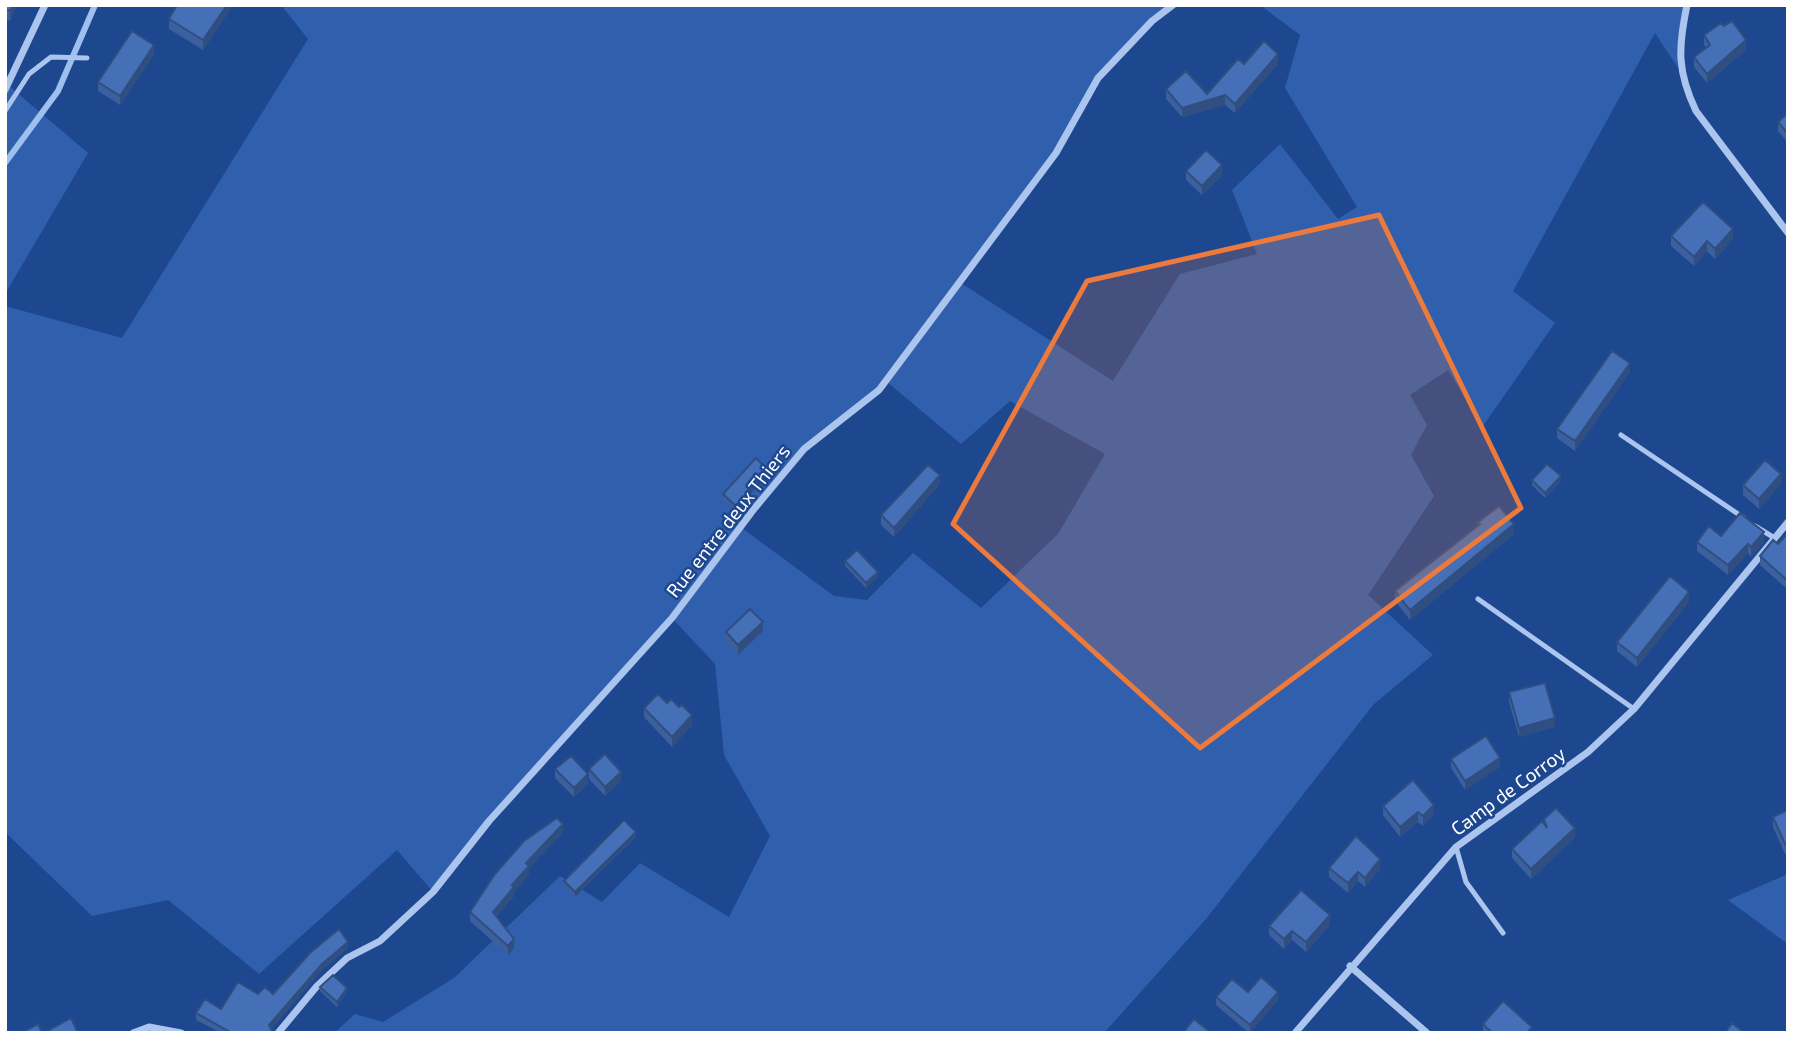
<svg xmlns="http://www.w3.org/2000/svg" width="1793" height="1038" font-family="'Exo 2',sans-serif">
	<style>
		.green { fill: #3060ad; fill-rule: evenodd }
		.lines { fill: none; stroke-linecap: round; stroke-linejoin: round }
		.stream { stroke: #9fbfef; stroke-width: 6 }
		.service { stroke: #abc5ee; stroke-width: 5 }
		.minor { stroke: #abc5ee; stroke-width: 7 }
		.wall { fill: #3b609d }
		.shaded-wall { fill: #304e80 }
		.building { fill: #4570b7; stroke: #304e80; stroke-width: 2 }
		.marked { fill: #ed7a3d; fill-opacity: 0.2; stroke: #ed7a3d; stroke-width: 5; stroke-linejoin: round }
		.labels { text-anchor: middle; stroke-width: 5; stroke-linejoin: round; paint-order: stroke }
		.street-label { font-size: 19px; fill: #fff; stroke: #1d478f }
	</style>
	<rect width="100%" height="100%" fill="#1d478f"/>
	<path class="green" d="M281,5H1173L1098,78L1056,153L961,283L1113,381L1180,274L1257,254L1232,190L1280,144L1338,219L1357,207L1285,88L1300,35L1260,5H1687L1679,69L1655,33L1513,291L1555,323L1483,426L1448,370L1410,395L1427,425L1411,455L1434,496L1368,595L1433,655L1373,705L1206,919L1104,1033H334L355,1014L383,1022L454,978L560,876L602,902L640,863L729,917L770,836L724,755L715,664L672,618L489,821L433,892L397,850L259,974L168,900L92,916L5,832V306L122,338L308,39ZM886,381L961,444L1010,401L1105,454L1058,534L981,608L913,553L867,600L834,596L742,528L804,449Z
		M8,85L88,153L5,294V90Z
		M1788,874V944L1728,900Z"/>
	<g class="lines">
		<path class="stream" d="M5,163L58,91L95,5"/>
		<path class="service" d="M5,111L29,74L51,57L87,58
			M1621,435L1744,518
			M1755,526L1773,537
			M1478,599L1634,709
			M1456,847L1466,882L1503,933"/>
		<path class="minor" d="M1687,5C1678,48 1677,71 1696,111L1788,233
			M5,90L45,5
			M1350,966L1427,1033
			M133,1033L149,1027L181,1033
			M278,1033L317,986L347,958L380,941L433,892L489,821L672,618L754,509L804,449L879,390L1056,153L1098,78L1152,21L1173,5
			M1295,1033L1456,847L1588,752L1634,709L1788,522"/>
	</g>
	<path class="wall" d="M5,5H17L10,21L5,19Z
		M233,5L203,50L169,29V19Z
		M1724,26L1746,50L1707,83L1694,67V57L1706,48L1704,45V35Z
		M154,55L120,105L98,91V82Z
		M1244,64H1278L1235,113L1225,105L1182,117L1166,99V89L1207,94Z
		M1788,113V143L1778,131V122Z
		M1186,171L1222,175L1202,195L1186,180Z
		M1671,236L1733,239L1715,259L1707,251L1694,266L1671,246Z
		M1630,372L1575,451L1557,438V429Z
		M768,474L736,511L723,499V494Z
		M1532,480L1561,481L1545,498L1532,485Z
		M940,484L894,537L881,525V515Z
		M1781,484L1759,509L1743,495V485Z
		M1477,523L1514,534L1410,620L1395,601V591L1477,526Z
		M1788,533V590L1760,565V556L1778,544Z
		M1721,536L1764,542L1751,557L1748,553L1728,575L1697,551V542Z
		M845,561L878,577L866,588L845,566Z
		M1689,602L1637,667L1617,651V642Z
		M763,631L738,655L726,642V632Z
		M1509,692L1555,727L1519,737L1509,702Z
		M644,708L692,725L672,747L644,717Z
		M1451,759L1500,767L1465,790L1451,768Z
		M555,769L588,784L574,797L555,778Z
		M589,769L621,781L605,796L589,779Z
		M1383,806L1434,814L1423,826L1418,822L1400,837L1383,815Z
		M1788,810V854H1785L1773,827V817Z
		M1544,819L1575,838L1531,879L1512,858V849L1544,824Z
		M563,833L529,868V875L514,892V896L496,917L514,948L508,955L470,921V912Z
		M636,837L575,897L564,886V881Z
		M1329,868L1380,869L1365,887L1358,881L1348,893L1329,877Z
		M1330,925L1306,952L1292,940L1284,949L1269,935V926Z
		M348,948L322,970L271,1029L273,1033H221L196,1020V1013L221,1009L258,994H273Z
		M320,987L347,992L337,1007L320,991Z
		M1248,992L1278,1000L1250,1033H1249L1216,1005V997Z
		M1483,1024L1532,1033H1483Z"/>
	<path class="shaded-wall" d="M13,5H17L10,21V11Z
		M227,5H233L203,50V40Z
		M1746,40V50L1707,83V74Z
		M154,45V55L120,105V96Z
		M1278,54V64L1235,113V104Z
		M1225,95V105L1182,117V108Z
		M1222,165V175L1202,195V186Z
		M1733,229V239L1715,259V249Z
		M1707,241V251L1694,266V257Z
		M1630,363V372L1575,451V441Z
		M768,470V474L736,511V506Z
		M1781,474V484L1759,509V499Z
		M940,475V484L894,537V528Z
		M1561,476V481L1545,498V493Z
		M1514,524V534L1410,620V610Z
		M1764,532V542L1751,557V547Z
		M1748,544V553L1728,575V565Z
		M878,572V577L866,588V583Z
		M1689,592V602L1637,667V658Z
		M763,622V631L738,655V645Z
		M692,715V725L672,747V737Z
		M1555,718V727L1519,737V728Z
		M1500,758V767L1465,790V781Z
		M621,772V781L605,796V787Z
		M588,774V784L574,797V788Z
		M1434,805V814L1423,826V816Z
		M1418,812V822L1400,837V827Z
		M563,824V833L529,868V875L514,892V896L493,921V912L526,863Z
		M1575,828V838L1531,879V869Z
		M636,832V837L575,897V892Z
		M1380,859V869L1365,887V878Z
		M1358,872V881L1348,893V883Z
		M1330,915V925L1306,952V942Z
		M1292,931V940L1284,949V939Z
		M514,939V948L508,955V946Z
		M348,942V948L322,970L269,1031V1025L322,964Z
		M347,988V992L337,1007V1002Z
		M1278,992V1000L1250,1033V1025Z"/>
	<path class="building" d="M5,5H13L10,11L5,9Z
		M177,5H227L203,40L169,19Z
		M1732,21L1746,40L1707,74L1694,57L1710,45L1704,35L1721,23L1724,26Z
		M132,31L154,45L120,96L98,82Z
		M1264,41L1278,54L1235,104L1225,95L1182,108L1166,89L1186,71L1207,94L1238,59L1244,64Z
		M1788,113V134L1778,122Z
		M1206,150L1222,165L1202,186L1186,171Z
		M1703,202L1733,229L1715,249L1707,241L1694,257L1671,236Z
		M1612,351L1630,363L1575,441L1557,429Z
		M756,458L768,470L736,506L723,494Z
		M1765,460L1781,474L1759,499L1743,485Z
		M1547,464L1561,476L1545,493L1532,480Z
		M928,465L940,475L894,528L881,515Z
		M1499,506L1514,524L1410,610L1395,591L1480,524L1477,523Z
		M1740,513L1764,532L1751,547L1748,544L1728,565L1697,542L1709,526L1721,536Z
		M1788,533V581L1760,556L1773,540L1778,544Z
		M857,550L878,572L866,583L845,561Z
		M1670,576L1689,592L1637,658L1617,642Z
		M750,609L763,622L738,645L726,632Z
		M1545,683L1555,718L1519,728L1509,692Z
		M658,694L667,703L671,699L679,707L682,705L692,715L672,737L644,708Z
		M1486,736L1500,758L1465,781L1451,759Z
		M605,754L621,772L605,787L589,769Z
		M571,756L588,774L574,788L555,769Z
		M1413,780L1434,805L1423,816L1418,812L1400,827L1383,806Z
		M1556,808L1575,828L1531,869L1512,849L1542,821L1547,828L1544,819Z
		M1788,810V844H1785L1773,817Z
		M557,818L563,824L526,863L529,866L512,885L514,887L493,912L514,939L508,946L470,912L495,874L524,841Z
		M624,820L636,832L575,892L564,881Z
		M1356,836L1380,859L1365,878L1358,872L1348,883L1329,868Z
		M1301,890L1330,915L1306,942L1292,931L1284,939L1269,926Z
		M339,929L348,942L322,964L269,1025L273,1033H232L196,1013L205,999L221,1009L238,982L258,994L265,987L273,994L311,952Z
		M333,975L347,988L337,1002L320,987Z
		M1261,977L1278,992L1250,1025L1216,997L1232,979L1248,992Z
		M1503,1001L1532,1027L1527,1033H1492L1483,1024Z
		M71,1018L78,1033H44Z
		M1194,1019L1211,1033H1183Z
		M1732,1023L1744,1033H1725Z
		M38,1024L42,1033H22Z"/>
	<path class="marked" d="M1379,215L1521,508L1200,748L953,524L1087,281Z"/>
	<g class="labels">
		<g class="street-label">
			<text transform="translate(728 521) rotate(-52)" y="7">Rue entre deux Thiers</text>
			<text transform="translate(1508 791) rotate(-36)" y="7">Camp de Corroy</text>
		</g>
	</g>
	<rect width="1793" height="1038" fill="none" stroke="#ffffff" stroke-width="14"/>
</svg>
